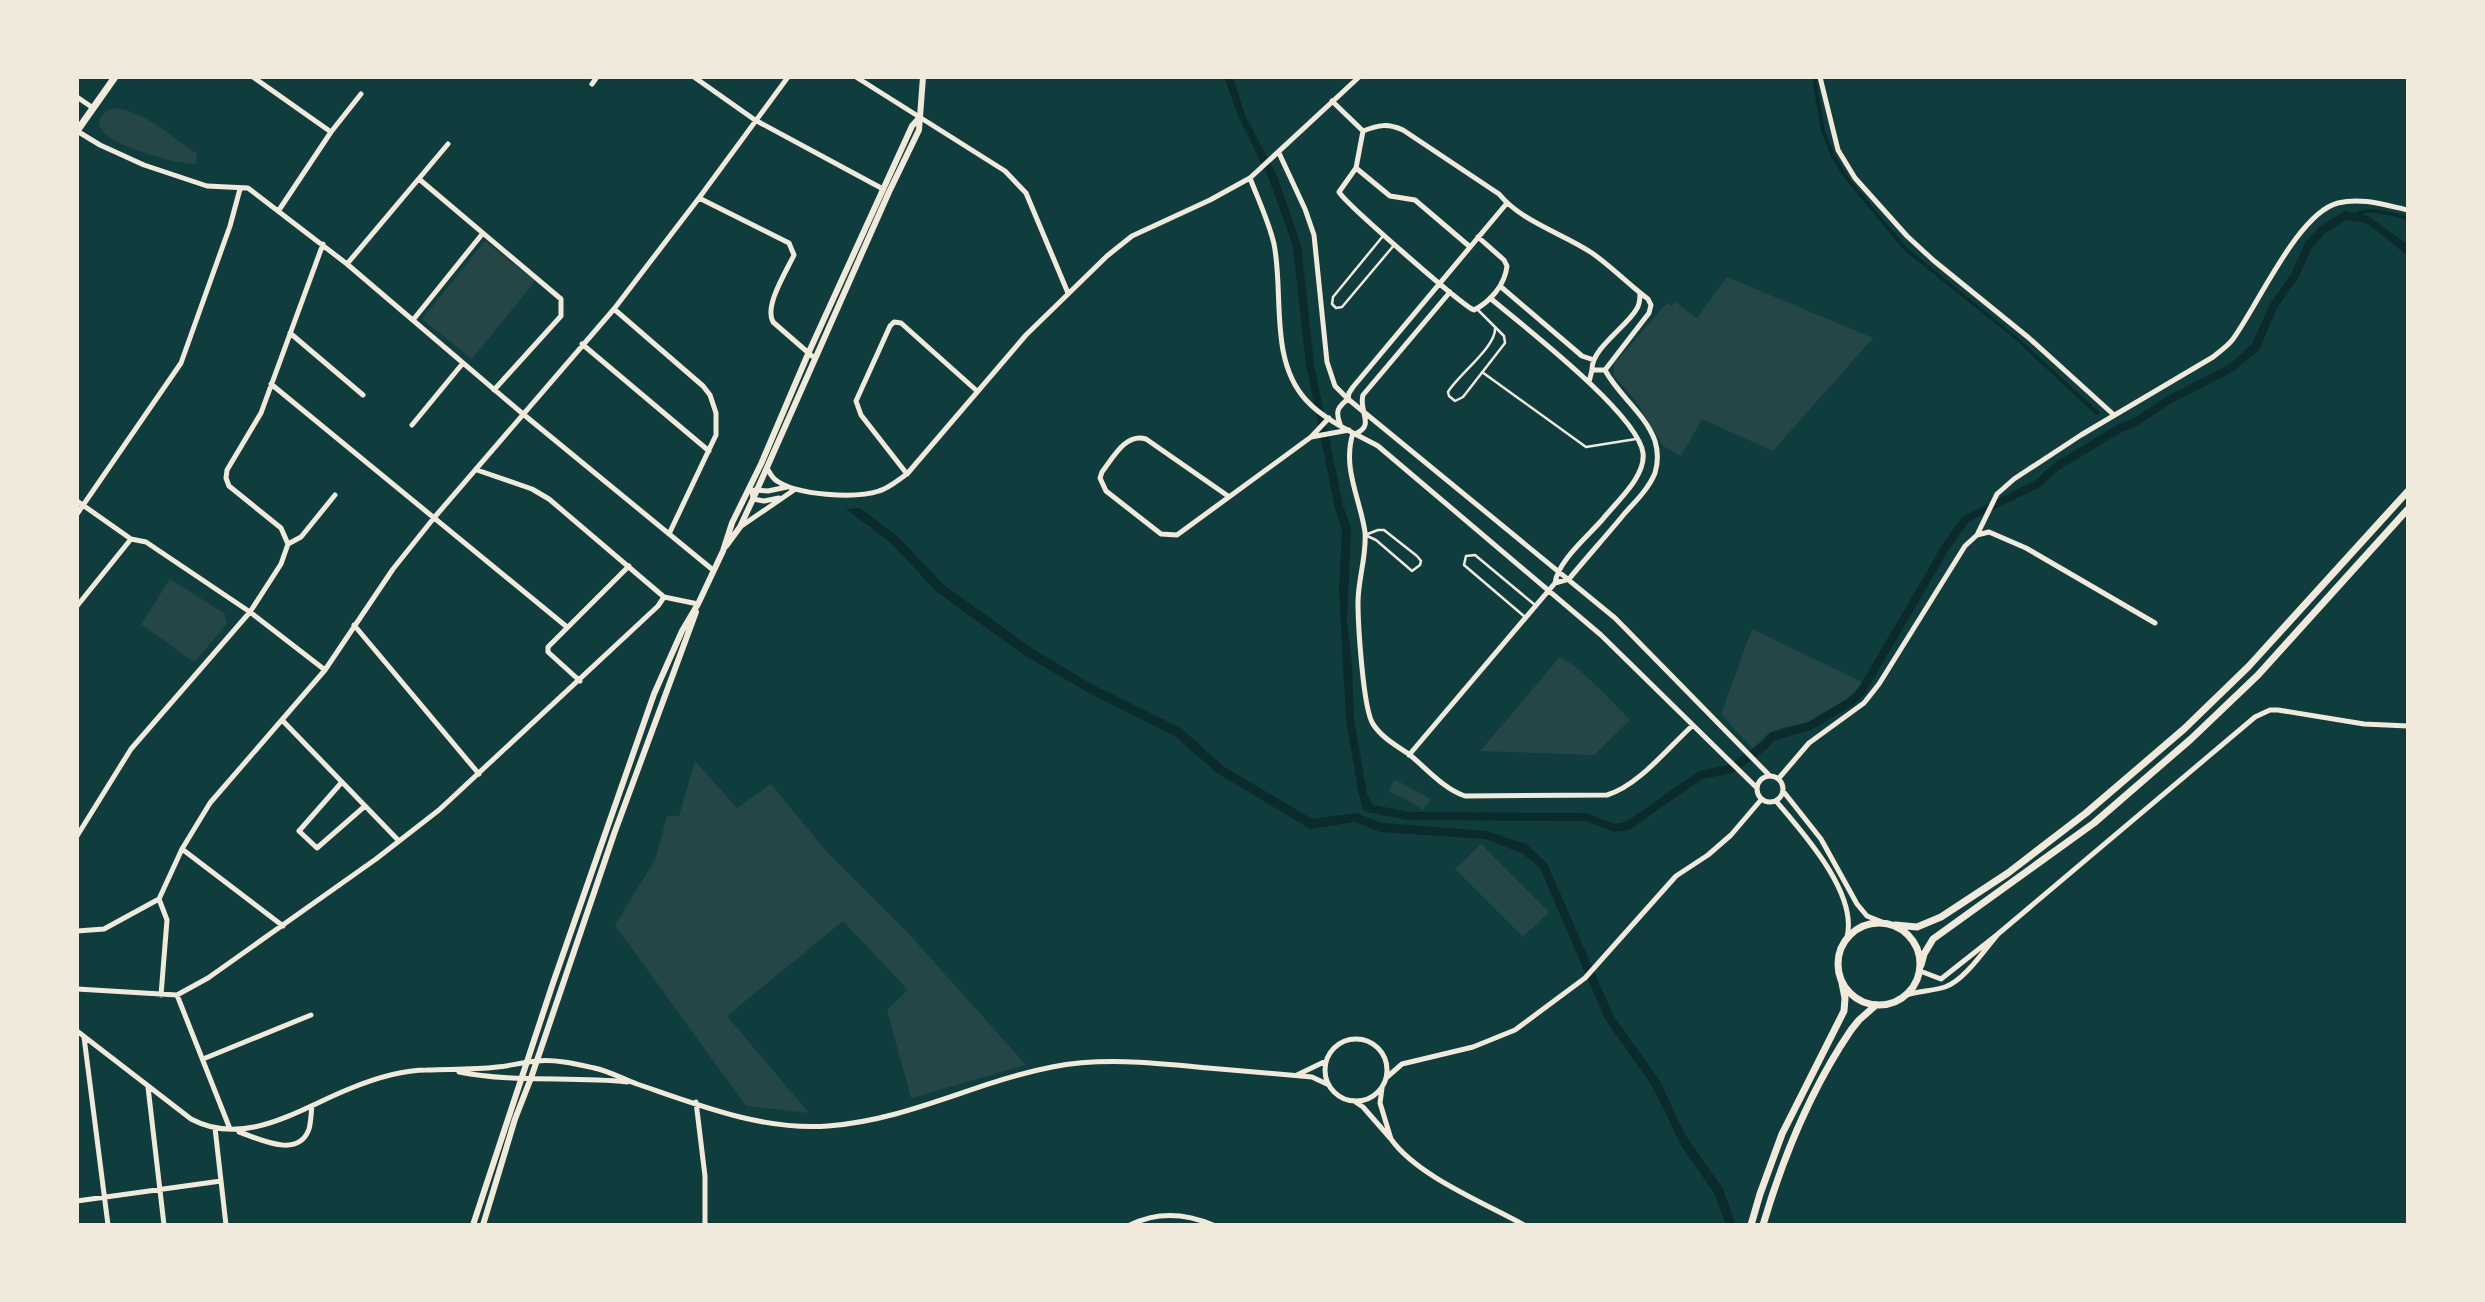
<svg xmlns="http://www.w3.org/2000/svg" width="2485" height="1302" font-family="'Archivo Narrow',sans-serif">
	<style>
		.green { fill: #244646 }
		.water { fill: #0a2a2b }
		.lines { fill: none; stroke-linecap: round; stroke-linejoin: round }
		.stream { stroke: #0a2a2b; stroke-width: 3.5 }
		.service { stroke: #f1e9da; stroke-width: 2.5 }
		.minor { stroke: #f1e9da; stroke-width: 5 }
		.tertiary { stroke: #f1e9da; stroke-width: 6 }
		.secondary { stroke: #f1e9da; stroke-width: 7 }
	</style>
	<rect width="100%" height="100%" fill="#0f3d3e"/>
	<path class="green" d="M113,108C144,110 172,137 197,154L196,164C179,166 58,134 113,108Z
		M485,241L535,281L472,359L422,319Z
		M1727,277L1873,338L1773,451L1702,419L1681,456L1663,446L1636,401L1614,376V364L1667,303L1671,306L1675,302L1697,318Z
		M170,579L225,614L227,624L194,662L141,624Z
		M1752,629L1862,682C1850,701 1824,718 1802,724C1793,726 1777,728 1769,733C1763,738 1759,744 1752,748L1721,714Z
		M1560,657C1582,668 1612,702 1630,720L1594,755L1480,751Z
		M695,761L737,808L771,784L827,852L909,934L1026,1065L911,1098L887,1010L908,990L843,921L727,1016L809,1113L746,1106L615,925L655,860L667,816H679Z
		M1394,779L1431,799L1423,810L1404,798L1389,792Z
		M1481,844L1549,912L1523,937L1455,869Z"/>
	<path class="water" d="M1224,77H1233L1245,115L1277,176L1301,245L1314,364L1343,506L1351,528L1347,621L1352,664L1354,719L1367,794L1373,805L1410,812L1587,813L1615,824L1626,822L1699,771L1729,765L1762,742L1770,733L1808,722L1847,699L1858,689L1944,542L1962,517L2036,480L2054,463L2119,424L2134,418L2166,397L2228,365L2252,344L2270,304L2291,274L2305,243L2319,227L2345,211L2368,216L2408,245V256L2373,228L2366,223L2346,220L2324,234L2312,248L2298,278L2277,308L2259,350L2232,372L2170,404L2138,425L2120,433L2059,470L2040,487L1976,518L1968,523L1951,546L1864,695L1853,705L1827,721L1811,730L1775,740L1767,749L1733,773L1702,779L1629,830L1614,832L1586,821L1409,820L1367,812L1363,809L1359,795L1346,720L1339,589L1342,530L1335,508L1306,365L1293,246L1269,179L1239,118Z
		M1812,77H1816L1825,131L1835,155L1848,177L1907,248L2017,337L2100,413L2096,415L2015,339L1904,250L1845,179L1831,157L1821,131Z
		M860,508L896,535L944,585L1030,647L1093,685L1181,728L1223,766L1312,819L1356,813L1382,823L1487,831L1526,844L1547,863L1613,1015L1660,1081L1684,1133L1723,1189L1736,1225H1726L1714,1193L1681,1145L1652,1086L1605,1019L1540,868L1522,853L1485,839L1380,832L1355,822L1310,829L1217,773L1175,736L1089,693L1024,655L937,592L890,542L846,509Z"/>
	<g class="lines">
		<path class="stream" d="M2356,215C2371,206 2392,215 2408,218"/>
		<path class="service" d="M1383,236L1333,297L1332,304L1336,308L1342,307L1395,244
			M1477,309L1504,336L1505,343L1463,397L1455,401L1449,396L1448,392C1458,375 1497,346 1495,328
			M1482,372L1586,447L1636,439
			M1378,530H1384L1417,556L1421,561L1420,565L1412,571L1376,540L1365,535Z
			M1525,617L1464,565L1466,556L1475,555L1535,605"/>
		<path class="minor" d="M253,77L331,132
			M694,77L755,120L883,189
			M856,77L1005,171L1026,193L1068,293
			M1820,77L1838,150L1855,178L1907,236L1933,260L2029,338L2114,415
			M592,84L597,77
			M77,97L93,108
			M1332,101L1363,131
			M77,131L100,145L144,165L207,186L248,188L347,264L523,414L713,570
			M1363,131C1379,125 1387,123 1403,130L1499,194C1522,222 1562,233 1592,253C1612,267 1629,285 1648,299L1651,305L1649,313L1605,370C1618,395 1645,413 1655,441C1658,451 1658,463 1655,473C1649,488 1636,501 1625,513C1607,535 1587,557 1569,579L1555,583
			M1363,131L1356,168L1339,192C1346,204 1463,306 1474,310C1490,302 1505,285 1507,266L1504,260L1478,237
			M1279,153L1305,209L1314,235L1327,362L1335,386L1348,399L1615,618L1769,775
			M1356,168L1390,196L1415,200L1469,246
			M1250,178C1258,199 1269,222 1274,244C1284,293 1269,360 1306,400C1324,420 1354,433 1378,446L1601,635L1756,787
			M419,179L561,299V316L494,390
			M699,198L789,243L794,255C786,272 764,306 773,322L812,356
			M279,210L331,132L361,94
			M347,264L448,144
			M1500,286L1582,356L1594,360
			M614,309L703,386L710,395L716,413V435L669,534
			M413,320L483,233
			M290,333L363,395
			M582,344L709,451
			M1592,370C1591,349 1626,327 1636,310C1639,306 1640,299 1640,294
			M1589,382L1592,370H1605
			M271,384L567,627
			M1340,424C1335,411 1338,407 1348,399L1349,393L1353,387L1507,203
			M412,425L463,363
			M1353,433C1342,468 1360,498 1365,532C1367,555 1358,579 1358,602C1358,623 1363,709 1373,724C1382,738 1397,746 1410,755C1428,770 1443,788 1465,796L1607,795C1638,786 1668,748 1692,726
			M1355,434C1376,425 1358,412 1363,395L1450,292
			M1311,437L1349,430
			M767,468C770,473 772,478 777,481C797,495 855,499 879,491C889,488 898,480 907,474L1026,335L1107,256L1132,236L1210,200L1250,178L1359,77
			M477,470L532,489L549,499L664,597
			M907,474L861,415L856,401L890,326L894,322L901,323L977,391
			M752,490L753,499L764,501L779,498
			M755,490L768,491L787,487
			M1228,496L1146,439C1125,433 1113,458 1102,472L1100,478L1106,491L1161,534L1177,535L1311,437L1329,418
			M77,501L131,539L146,542L250,612L325,670
			M77,514L181,363L230,226L240,189
			M740,527L794,490
			M1977,535L1997,494L2014,479L2081,435L2213,357C2220,351 2228,346 2233,339C2258,305 2298,213 2338,203C2361,197 2385,205 2408,210
			M288,544L301,537L335,495
			M664,597L698,604
			M77,606L131,539
			M354,625L479,774
			M580,681L548,652V647L629,566
			M282,720L399,841
			M1409,755L1555,583C1558,561 1587,537 1602,520C1616,502 1646,477 1643,453C1638,414 1522,325 1490,298
			M1757 789a13 13 0 1 1 26 0a13 13 0 1 1-26 0Z
			M1779,778L1809,743L1864,703L1879,684L1965,546L1977,535L1989,532L2026,548L2155,623
			M342,782L299,831L317,848L365,806
			M1783,791L1821,839L1857,904L1867,916L1882,922
			M1776,801C1803,833 1858,893 1847,937
			M77,836L131,749L250,612L281,564L288,544L281,528L229,486L226,478L227,470L261,413L323,244
			M182,849L283,926
			M159,899L167,920L161,995
			M77,931L104,929L159,899L182,849L210,803L325,670L393,569L433,519L614,309L699,198L788,77
			M1998,934L2255,717L2270,710H2278L2364,724L2408,726
			M77,989L177,995L208,978L376,859L439,810L658,606L664,597
			M177,995L230,1129
			M1906,995C1919,991 1933,991 1945,987C1964,981 1985,949 1998,934L1941,979L1920,971
			M77,1031L191,1119C245,1148 299,1109 349,1089C373,1079 401,1070 427,1070C450,1069 473,1070 497,1067C510,1066 523,1062 537,1061C555,1059 576,1064 594,1068C609,1071 623,1079 637,1084C698,1105 763,1131 828,1126C909,1120 975,1082 1052,1067C1103,1057 1156,1063 1208,1068C1242,1071 1277,1074 1312,1077L1329,1085
			M84,1037L108,1225
			M1325 1070a31 31 0 1 1 62 0a31 31 0 1 1-62 0Z
			M203,1059L311,1015
			M459,1072C514,1083 571,1076 627,1082
			M1297,1075L1326,1061
			M1386,1078L1402,1064L1473,1047L1515,1030L1585,978L1676,876L1708,855L1731,835L1760,801
			M148,1087L164,1225
			M1354,1101L1363,1107L1391,1139L1380,1103L1382,1088
			M696,1102L705,1176V1225
			M215,1128L226,1225
			M239,1132C258,1138 298,1160 309,1129C311,1122 311,1113 312,1106
			M1391,1139C1417,1176 1485,1203 1524,1225
			M77,1201L221,1181
			M1130,1225C1158,1211 1185,1213 1213,1225"/>
		<path class="tertiary" d="M726,546L740,527L753,499L889,192L919,130L923,77
			M473,1225L553,983L654,694L682,631L698,604L723,551L732,523L761,464L808,354L912,126L919,118
			M483,1225L515,1119L531,1078L614,834L696,612"/>
		<path class="secondary" d="M77,131L115,77
			M1838 964a41 41 0 1 1 82 0a41 41 0 1 1-82 0Z
			M1895,925L1917,927L1941,917L2008,873L2086,813L2184,729L2249,666L2408,491
			M1921,965L1924,954L1933,939L2094,823L2191,739L2258,675L2408,509
			M1751,1225L1760,1194L1782,1134L1844,1011L1845,998L1842,983
			M1763,1225C1783,1157 1811,1089 1851,1030L1859,1020L1876,1005"/>
	</g>
	<rect width="2485" height="1302" fill="none" stroke="#f1e9da" stroke-width="158"/>
</svg>
